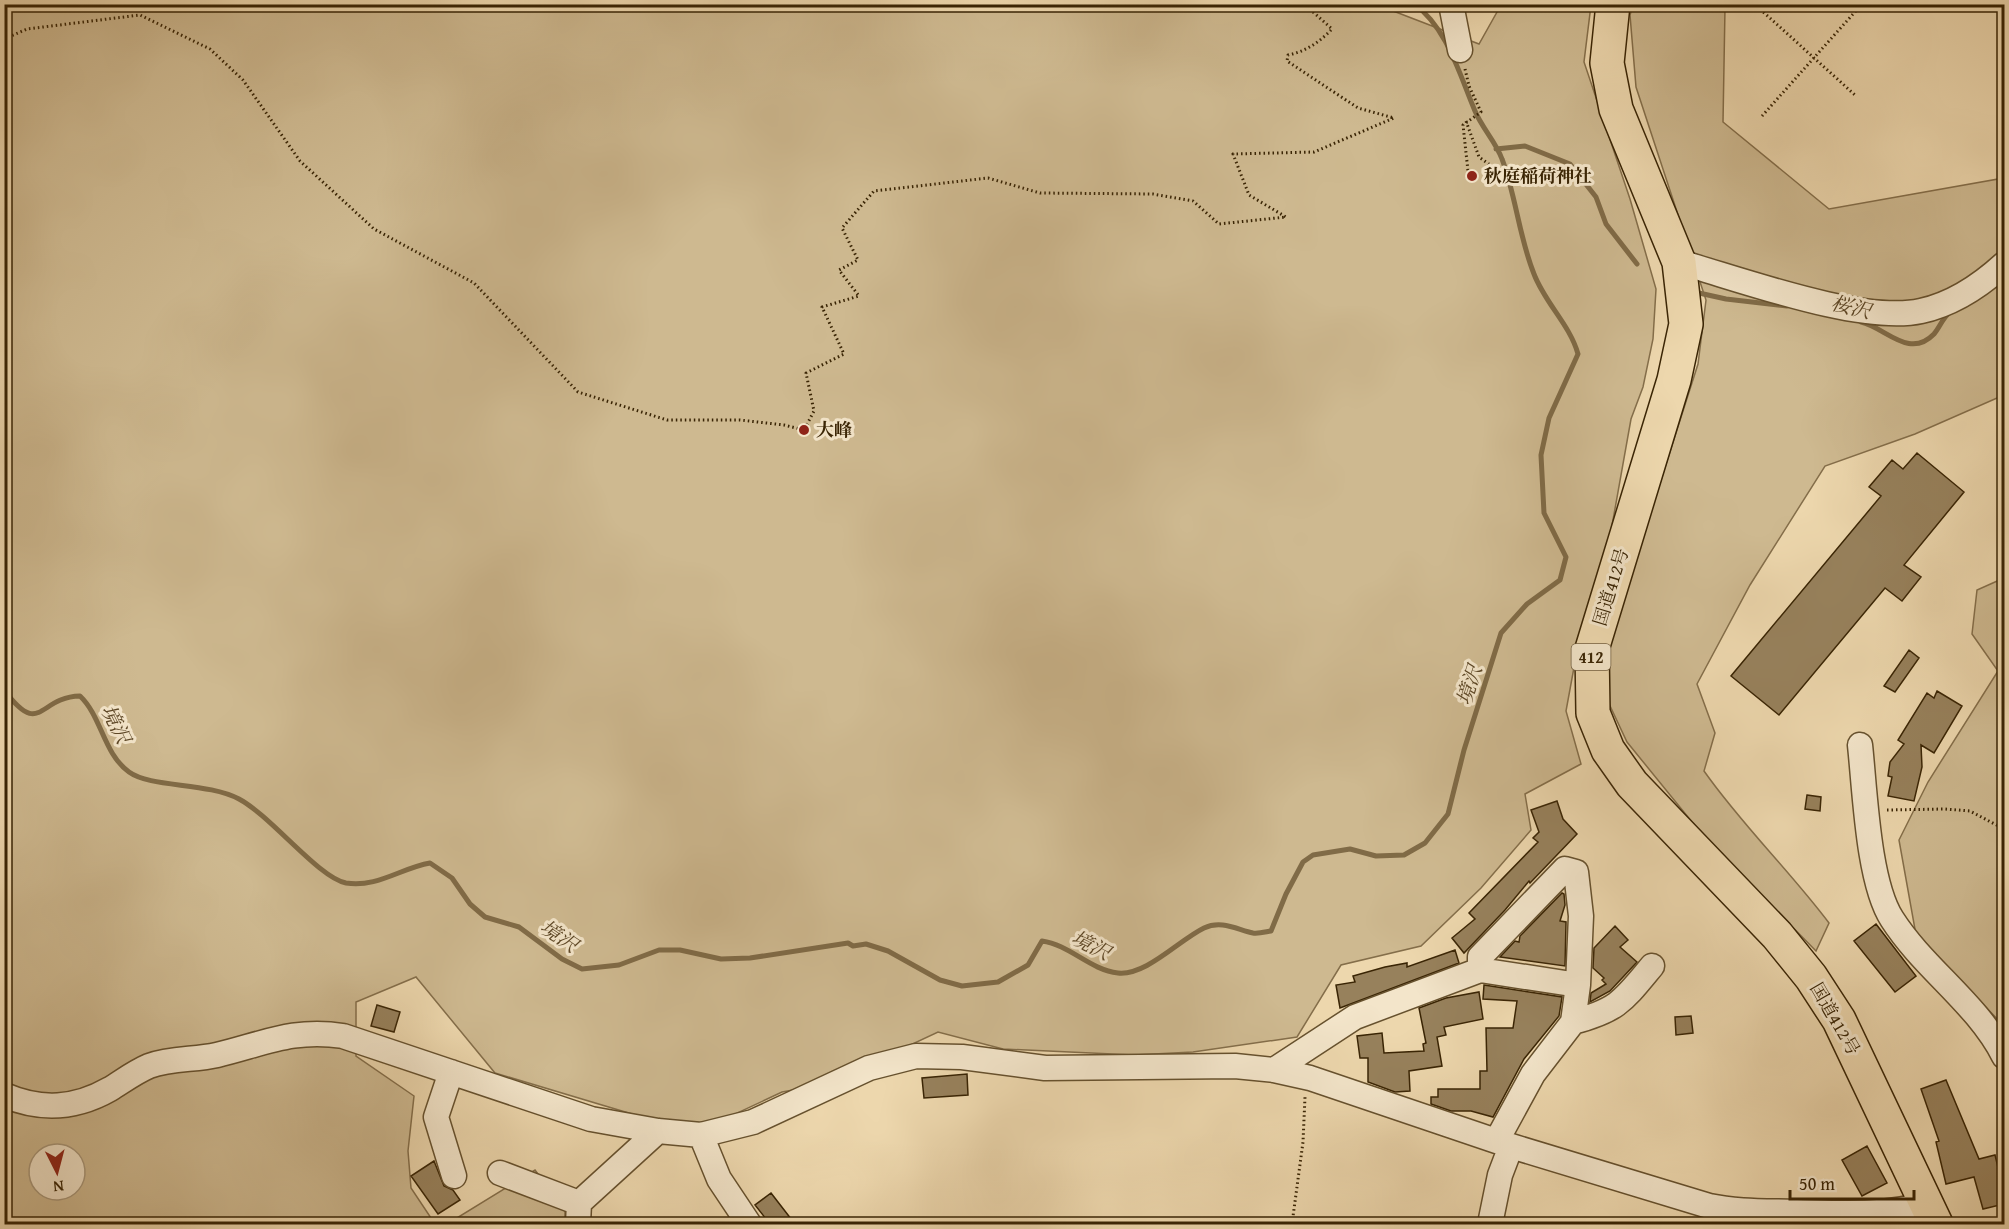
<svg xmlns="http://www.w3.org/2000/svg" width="2009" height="1229" font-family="'Gentium Book Plus','Noto Serif JP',serif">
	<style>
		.green { fill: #ceb990; stroke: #846e4a; stroke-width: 1.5; fill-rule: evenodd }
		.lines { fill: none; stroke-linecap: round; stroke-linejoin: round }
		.stream { stroke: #806b47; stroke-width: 5 }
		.building { fill: #97815c; stroke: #392404; stroke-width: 1.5 }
		.minor-casing { stroke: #66512e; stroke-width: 27 }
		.highway-casing { stroke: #392404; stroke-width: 36 }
		.path { stroke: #392404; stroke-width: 3; stroke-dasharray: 1.5 3; stroke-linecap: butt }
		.minor { stroke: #f3e5ca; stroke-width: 24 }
		.highway { stroke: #edd7ad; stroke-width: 33 }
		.poi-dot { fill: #8f2418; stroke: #f3e5ca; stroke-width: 2 }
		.labels { text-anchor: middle; stroke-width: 6; stroke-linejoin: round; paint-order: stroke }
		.shield { fill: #f3e5ca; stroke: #715e3f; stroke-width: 1.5 }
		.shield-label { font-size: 16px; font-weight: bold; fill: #392404 }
		.poi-label { font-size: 18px; font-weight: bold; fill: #392404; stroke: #f3e5ca; text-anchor: start }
		.street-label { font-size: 18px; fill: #392404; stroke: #f3e5ca }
		.water-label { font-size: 20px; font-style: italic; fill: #5d4726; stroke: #f3e5ca }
	</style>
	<rect width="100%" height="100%" fill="#edd7ad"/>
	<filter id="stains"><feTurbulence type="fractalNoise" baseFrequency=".00333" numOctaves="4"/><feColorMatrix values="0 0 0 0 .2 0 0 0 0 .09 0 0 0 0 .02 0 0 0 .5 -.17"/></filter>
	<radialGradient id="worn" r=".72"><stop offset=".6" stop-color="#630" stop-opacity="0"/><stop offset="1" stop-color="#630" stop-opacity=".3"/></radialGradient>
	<path class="green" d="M1375,4L1479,44L1501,5H1591L1584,62L1630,199L1656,289L1653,339L1643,387L1631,419L1608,548L1577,651L1566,711L1581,764L1525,794L1531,830L1481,888L1421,946L1341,965L1297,1037L1193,1052L1134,1055L1003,1049L938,1032L827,1084L782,1092L699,1131L642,1117L495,1073L416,977L356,1002V1056L414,1096L408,1151L411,1188L435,1224H5V5ZM39,1154H75V1190H39Z
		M1633,5H1728L1725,8L1723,122L1829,209L2004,178V395L1915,434L1825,466L1750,585L1697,684L1715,733L1704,771C1742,825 1789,870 1829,923L1816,951L1705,838L1627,742L1604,693L1605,655L1698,364L1706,300L1636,87L1630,15Z
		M2004,578V1026L1916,935L1899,840L1928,782L1998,671L1972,634L1977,590Z
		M535,1170L565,1211V1224H447Z"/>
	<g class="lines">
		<path class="stream" d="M1496,149L1525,146L1570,164L1596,197L1606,224L1637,264
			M1699,293L1726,299L1787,306
			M1861,322C1885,327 1909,360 1934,334C1940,327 1943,317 1951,311
			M4,690C41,739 38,697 80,696C102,717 103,753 129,772C151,788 207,782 239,799C271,816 319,878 346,883C377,888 401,868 430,863L452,878L470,904L485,917L519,927L562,959L582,969L619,965L659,950H680L721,959L750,958L848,943L853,946L866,944L888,951L940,980L962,986L998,982L1028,965L1042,941C1070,945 1090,970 1118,973C1146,976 1179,940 1204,928C1221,920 1236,929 1253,933C1258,934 1265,932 1271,931L1286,894L1303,862L1313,855L1350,849L1376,856L1404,855L1425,843L1448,814L1464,750L1501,633L1527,604L1560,580L1566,557L1544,513L1541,455L1549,418L1578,354C1570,325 1545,303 1534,274C1519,237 1516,196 1502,159C1496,142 1482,128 1475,111C1460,76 1447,27 1414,4"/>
	</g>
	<path class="building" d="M1917,453L1964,492L1904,565L1921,577L1902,601L1885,588L1779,715L1731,676L1881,496L1869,487L1892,460L1903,469Z
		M1909,650L1919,658L1895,692L1884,686Z
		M1937,691L1962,706L1934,753L1921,745L1922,767L1914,801L1888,796L1892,777L1888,776L1890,762L1904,744L1898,740L1927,693L1934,698Z
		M1807,795L1821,797L1820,811L1805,809Z
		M1557,801L1563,819L1577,834L1530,883L1529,881L1505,910L1464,953L1452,938L1475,919L1469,913L1538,842L1533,838L1539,832L1531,810Z
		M1562,893L1564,894L1565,905L1560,921L1566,922L1565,966L1500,957L1515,941L1519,942L1520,936Z
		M1876,924L1916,976L1895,992L1854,941Z
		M1615,926L1628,940L1620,947L1637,962L1610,991L1590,1002L1591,993L1606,984L1602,980L1604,978L1593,968L1594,948Z
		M1455,950L1459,963L1340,1008L1336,985L1355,982L1353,976L1385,967L1407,963V967Z
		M1484,985L1562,997L1559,1016L1524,1059L1493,1117L1471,1111H1451L1431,1104V1097H1438V1089H1480V1071H1487L1486,1028H1513L1517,1001L1483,999Z
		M1479,992L1483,1019L1444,1027L1446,1035L1437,1037L1442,1066L1409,1071L1410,1091L1395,1092L1368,1082V1058H1360L1357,1036L1382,1033L1384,1053L1424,1051L1423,1044L1426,1043L1419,1008L1446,998Z
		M377,1005L400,1012L394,1032L371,1026Z
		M1691,1016L1693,1033L1676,1035L1675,1017Z
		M967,1074L968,1095L924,1098L922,1078Z
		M1946,1080L1979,1159L1995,1155L2004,1192V1204L1983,1209L1974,1177L1946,1184L1936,1142L1939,1141L1921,1089Z
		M1867,1146L1887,1183L1862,1196L1842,1160Z
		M434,1161L444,1186L453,1190L460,1200L438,1214L411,1176Z
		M771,1193L795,1224H770L755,1205Z"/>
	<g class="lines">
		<defs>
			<path id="minor" d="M1451,4L1460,50
				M1679,262C1740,279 1861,324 1921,311C1953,304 1981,285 2004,264
				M1860,745C1865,791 1868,882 1892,919C1924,969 1977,1003 2004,1056
				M1480,970V957L1565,869L1576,872L1581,916L1578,985L1573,1022L1533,1074L1497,1140
				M1573,1022C1618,1010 1623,1001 1652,966
				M1274,1070L1355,1017L1480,970L1578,985
				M451,1072L436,1117L454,1176
				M4,1095C41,1111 75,1109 110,1089C123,1081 135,1072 149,1066C171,1058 195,1060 217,1055C263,1044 294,1028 343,1036L591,1119L658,1131L701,1135L753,1122L869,1068L916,1056L962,1057L1045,1068L1235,1066L1274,1070L1310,1078L1511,1146L1709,1206C1738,1212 1767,1211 1797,1212C1840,1213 1885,1216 1926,1204
				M701,1135L719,1179L749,1224
				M500,1173L579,1203L658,1131
				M578,1224L579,1203
				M1490,1224L1500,1175L1511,1146"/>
			<path id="highway" d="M1613,4L1607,63L1616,109L1679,262L1686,324L1674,380L1592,649L1593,713L1608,750L1632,784L1777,935L1811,977L1839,1020L1936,1224"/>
		</defs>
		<use href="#minor" class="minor-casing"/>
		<use href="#highway" class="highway-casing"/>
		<path class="path" d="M1760,9L1855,95
			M4,39L27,29L140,15L210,49L243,80L300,161L374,229L474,283L578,392L667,420H740L784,425L804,430L814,411L806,373L844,354L822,307L859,296L839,270L858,260L842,228L874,191L988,178L1040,193L1153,194L1193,201L1219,224L1286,217L1249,195L1233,154L1314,152L1394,118L1358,108L1287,61L1288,55C1305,52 1321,41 1332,29L1304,4
			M1465,69L1469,86L1481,112L1463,125L1468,171
			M1762,116L1862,4
			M1466,121L1479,157L1500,172
			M1887,810L1945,809L1970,811L2004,829
			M1292,1224L1303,1142L1305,1097"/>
		<use href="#minor" class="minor"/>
		<use href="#highway" class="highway"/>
	</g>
	<g class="poi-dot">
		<circle cx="1472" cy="176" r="6"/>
		<circle cx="804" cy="430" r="6"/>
	</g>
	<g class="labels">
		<rect class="shield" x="1571.5" y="644" width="39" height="26" rx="4.5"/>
		<g class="shield-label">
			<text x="1591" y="663">412</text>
		</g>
		<g class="poi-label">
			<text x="1484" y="182">秋庭稲荷神社</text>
			<text x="816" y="436">大峰</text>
		</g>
		<g class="street-label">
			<text transform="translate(1611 587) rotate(-73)" y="6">国道412号</text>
			<text transform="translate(1835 1019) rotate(60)" y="6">国道412号</text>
		</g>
		<g class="water-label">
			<text transform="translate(1851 307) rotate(14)" y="7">桜沢</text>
			<text transform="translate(1469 685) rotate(-72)" y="7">境沢</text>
			<text transform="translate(116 724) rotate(63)" y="7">境沢</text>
			<text transform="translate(559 936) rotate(34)" y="7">境沢</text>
			<text transform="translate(1091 945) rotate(27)" y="7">境沢</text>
		</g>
	</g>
	<rect width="2009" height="1229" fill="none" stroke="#edd7ad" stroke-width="24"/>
	<rect x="6" y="6" width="1997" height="1217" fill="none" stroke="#392404" stroke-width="3"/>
	<rect x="12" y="12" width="1985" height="1205" fill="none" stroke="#392404" stroke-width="1.5"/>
	<g transform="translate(57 1172) rotate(174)"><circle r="28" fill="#f3e5ca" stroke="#a9987b" stroke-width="1.5"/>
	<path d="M0-4.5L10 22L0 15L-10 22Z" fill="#8f2418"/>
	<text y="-9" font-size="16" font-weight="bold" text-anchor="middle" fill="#392404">N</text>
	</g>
	<path d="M1790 1190v9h124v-9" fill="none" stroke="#392404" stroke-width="3"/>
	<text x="1799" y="1190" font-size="18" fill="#392404" stroke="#f3e5ca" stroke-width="4.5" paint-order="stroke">50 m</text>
	<rect width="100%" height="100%" filter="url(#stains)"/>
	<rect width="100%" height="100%" fill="url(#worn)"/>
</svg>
